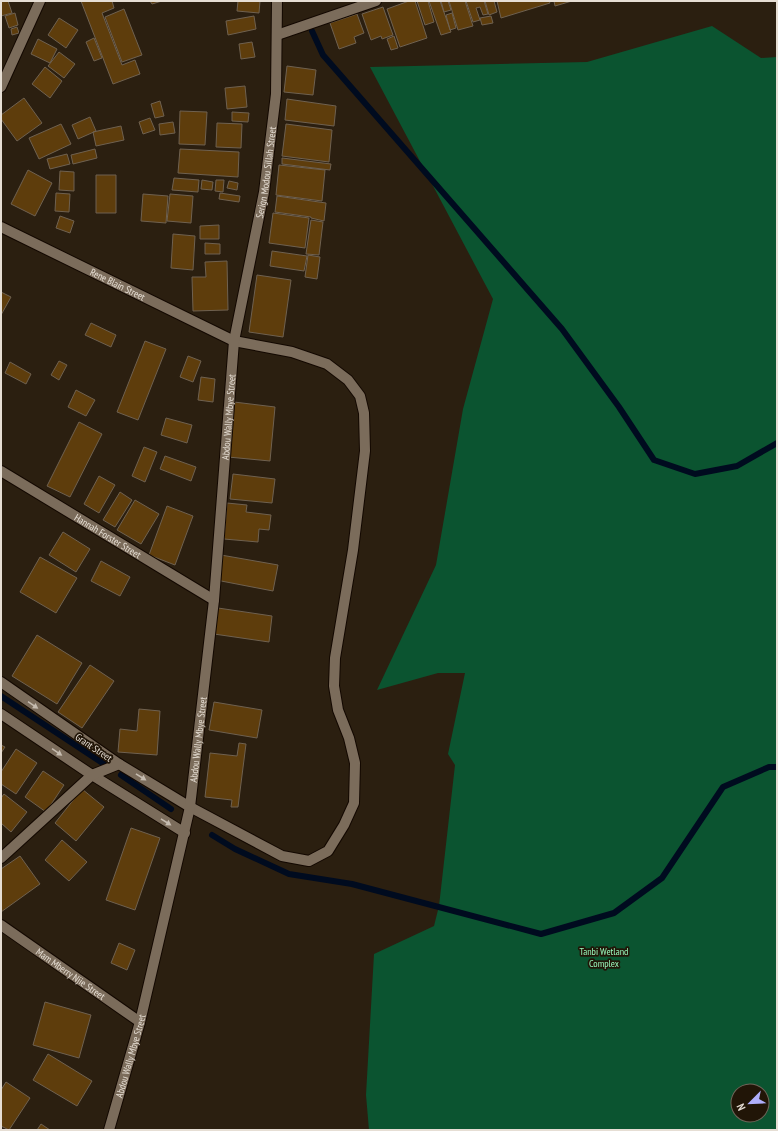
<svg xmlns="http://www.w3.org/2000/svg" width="778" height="1131" font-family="'PT Sans Narrow',sans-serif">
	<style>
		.green { fill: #0b5430; fill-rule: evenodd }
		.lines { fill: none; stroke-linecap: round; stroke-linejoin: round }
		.stream { stroke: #000b1f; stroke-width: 6 }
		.building { fill: #5e3d0c; stroke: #6f6150 }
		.minor-casing { stroke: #130800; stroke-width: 12 }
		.minor { stroke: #7b6c5b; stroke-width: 10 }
		.oneway { fill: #c6bcb0 }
		.labels { text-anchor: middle; stroke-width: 3.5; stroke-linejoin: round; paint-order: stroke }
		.street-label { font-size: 10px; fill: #e6ded4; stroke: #211507 }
		.park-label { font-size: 10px; fill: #99fbbe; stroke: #211507 }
	</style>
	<rect width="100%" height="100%" fill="#2b1f10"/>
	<path class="green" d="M712,26L761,58L777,57V1130H369L366,1095L374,954L434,926L439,906L455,765L448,754L465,673H438L377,690L436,565L463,409L493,299L370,67L587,62ZM738,1091H762V1115H738Z"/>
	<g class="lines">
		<path class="stream" d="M312,31L323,55L562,329L619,407L654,460L695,474L737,466L777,443
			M1,696L107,766
			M121,775L171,809
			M212,835L235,849L289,874L352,884L541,934L614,913L662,878L723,787L769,767H777"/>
	</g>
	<path class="building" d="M1,1H8L12,13L1,16Z
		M81,1H112L114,8L102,13L122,65L135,60L140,74L113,84Z
		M150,1H162L152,4Z
		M238,1H260L259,13L237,11Z
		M409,1H415L427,38L400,47L387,9Z
		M417,1H428L434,22L425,25Z
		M429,1H440L451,32L441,35Z
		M441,1H448L451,10L444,12Z
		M449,1H465L473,26L458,30Z
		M466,1H484L488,14L483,15L480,7L476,8L480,20L473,22Z
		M485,1H494L497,12L489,15Z
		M497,1H549L550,3L501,18Z
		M554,1H572L555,6Z
		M383,7L393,35L382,39L381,36L371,40L362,14Z
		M124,9L142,55L122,62L105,17Z
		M15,13L18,25L9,28L5,16Z
		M452,13L456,28L450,30L446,15Z
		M357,14L364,33L354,37L356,43L339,49L330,23Z
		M254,16L256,29L228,35L226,21Z
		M491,16L493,23L482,25L480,18Z
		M59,18L78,30L66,48L48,35Z
		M17,27L19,33L12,35L11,29Z
		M394,36L398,48L391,50L387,39Z
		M94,38L102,58L94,61L86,42Z
		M38,39L57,49L50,63L31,54Z
		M252,42L255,57L241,59L239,44Z
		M59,52L75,64L64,78L48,66Z
		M287,66L316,70L313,95L284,92Z
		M45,67L62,81L50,98L32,84Z
		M245,86L247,107L227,109L225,88Z
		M24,98L42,123L17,141L1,119V115Z
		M287,99L336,106L334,126L285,120Z
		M160,101L164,116L155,118L151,104Z
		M180,111L207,112L205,145L179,144Z
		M232,112L249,113L248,122L232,121Z
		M90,117L96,131L78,139L72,125Z
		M150,118L155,130L143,134L139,122Z
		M173,122L175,133L160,135L159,124Z
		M217,123L242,124L241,148L216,147Z
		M61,124L71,144L39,159L29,138Z
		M286,124L332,130L329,162L282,156Z
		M121,126L124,140L96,146L93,132Z
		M95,149L97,158L73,164L71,155Z
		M180,149L239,152L238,177L178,173Z
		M67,154L70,164L50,169L47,159Z
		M282,158L331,164L330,170L282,164Z
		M279,165L325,170L322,201L276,195Z
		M28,170L52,183L35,216L11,204Z
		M60,171L74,172V191L59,190Z
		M96,175H116V213H96Z
		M174,178L199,180L198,192L172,190Z
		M202,180L213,182L212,190L201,189Z
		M216,180H224L223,192L215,191Z
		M229,181L238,183L237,190L227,188Z
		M56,193L70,194L69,212L55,211Z
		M220,193L240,196L239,202L219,199Z
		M143,194L168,196L166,223L141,221Z
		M170,194L193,196L191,223L167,221Z
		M277,196L326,203L324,221L311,218V217L275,212Z
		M273,213L309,218L305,248L269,243Z
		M60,216L74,221L70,233L56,228Z
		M311,220L323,222L319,255L306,254Z
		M219,225V239H200V226Z
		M173,234L195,236L193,270L171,268Z
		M205,243L220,244V254H205Z
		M272,251L307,256L304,271L270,266Z
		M308,255L320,257L317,279L305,277Z
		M227,261L228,310L193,311L192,277H206L205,262Z
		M257,275L291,280L283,337L249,332Z
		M1,292L11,297L1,315Z
		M91,323L116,335L111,347L85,335Z
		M145,341L166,349L138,420L117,412Z
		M188,356L201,361L193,382L180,377Z
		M59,361L67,365L59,380L51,375Z
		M10,362L31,374L26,384L5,373Z
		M201,377L215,379L213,402L198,400Z
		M76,390L95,400L86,416L68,407Z
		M234,402L275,407L270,461L228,457Z
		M166,418L192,425L187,443L161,435Z
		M79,422L102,434L70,497L47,486Z
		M144,447L157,452L145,482L132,476Z
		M165,456L196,467L191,481L160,469Z
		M233,474L275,479L272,503L230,499Z
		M99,476L115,485L99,513L84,504Z
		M120,492L132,500L115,527L103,520Z
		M135,500L159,514L141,544L117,530Z
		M227,503L247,505L246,512L271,515L269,530L259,529L258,542L224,539Z
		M167,506L193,516L175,565L149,555Z
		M63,532L90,549L76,572L49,555Z
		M221,555L278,565L273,591L216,580Z
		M40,557L77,578L56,613L20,592Z
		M101,561L130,577L120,596L91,581Z
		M218,608L272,616L269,642L214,634Z
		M37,635L82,663L57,704L12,676Z
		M90,665L114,681L82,728L58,712Z
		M214,702L262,710L257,738L209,730Z
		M139,709L160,711L157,755L118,752L120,729L137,731Z
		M239,743L246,744L238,807H231L232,800L205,797L210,753L237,756Z
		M1,745L5,747L1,753Z
		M16,749L37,763L16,794L1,784V772Z
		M43,771L64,785L46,812L25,797Z
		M82,789L104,807L76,841L55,823Z
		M4,794L27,812L11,832L1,823V798Z
		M131,828L160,838L135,910L106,900Z
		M62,840L87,862L69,881L45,860Z
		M20,856L40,884L1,912V869Z
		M119,943L135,950L127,970L111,963Z
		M45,1002L91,1015L79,1058L33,1045Z
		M48,1054L92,1081L77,1106L33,1080Z
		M6,1082L30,1098L9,1130L1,1126V1090Z
		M41,1124L50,1130H37Z"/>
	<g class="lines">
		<defs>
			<g id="minor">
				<path d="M277,35L376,1"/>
				<path d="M1,87L40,1"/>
				<path id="s1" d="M1,227L234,341L292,352L327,364L348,380L360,396L364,413L365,451L353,550L335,658L334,686L338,710L349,738L355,763L354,803L344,825L328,851L309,861L282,856L190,807L119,764L1,682"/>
				<path id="s2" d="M1,471L214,600"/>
				<path d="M1,714L92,775L185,833"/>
				<path d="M1,858L92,775L119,764"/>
				<path id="s3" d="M1,925L140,1022"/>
				<path id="s4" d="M109,1130L140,1022L190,807L214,600L234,341L264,192L276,94L277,1"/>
			</g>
		</defs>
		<use href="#minor" class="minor-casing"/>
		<use href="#minor" class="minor"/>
	</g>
	<defs><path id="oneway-solid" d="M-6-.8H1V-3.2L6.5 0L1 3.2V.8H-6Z"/></defs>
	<g class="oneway">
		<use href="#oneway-solid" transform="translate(33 705) rotate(34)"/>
		<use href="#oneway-solid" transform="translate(57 752) rotate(34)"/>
		<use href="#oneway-solid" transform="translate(141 777) rotate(32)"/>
		<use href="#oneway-solid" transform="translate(166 822) rotate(32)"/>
	</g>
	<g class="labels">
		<g class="street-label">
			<text dy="4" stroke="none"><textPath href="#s4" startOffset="973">Serign Modou Sillah Street</textPath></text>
			<text dy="4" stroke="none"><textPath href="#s1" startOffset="130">Rene Blain Street</textPath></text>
			<text dy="4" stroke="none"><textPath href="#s4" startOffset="725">Abdou Wally Mbye Street</textPath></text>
			<text dy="4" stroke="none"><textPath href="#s2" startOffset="125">Hannah Forster Street</textPath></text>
			<text dy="4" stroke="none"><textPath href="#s4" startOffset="401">Abdou Wally Mbye Street</textPath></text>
			<text transform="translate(94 747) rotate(34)" y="4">Grant Street</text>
			<text dy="4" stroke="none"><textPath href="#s3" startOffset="85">Mam Mberry Njie Street</textPath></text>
			<text dy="4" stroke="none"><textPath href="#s4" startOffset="77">Abdou Wally Mbye Street</textPath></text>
		</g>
		<g class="park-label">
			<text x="604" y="955">Tanbi Wetland<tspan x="604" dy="12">Complex</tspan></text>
		</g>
	</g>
	<rect width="778" height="1131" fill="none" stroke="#e6ded4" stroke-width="4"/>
	<g transform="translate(750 1103) rotate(246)"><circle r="19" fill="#211507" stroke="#706559"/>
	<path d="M0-3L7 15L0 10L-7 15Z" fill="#afaefa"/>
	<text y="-6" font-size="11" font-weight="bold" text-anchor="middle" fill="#e6ded4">N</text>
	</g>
</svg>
